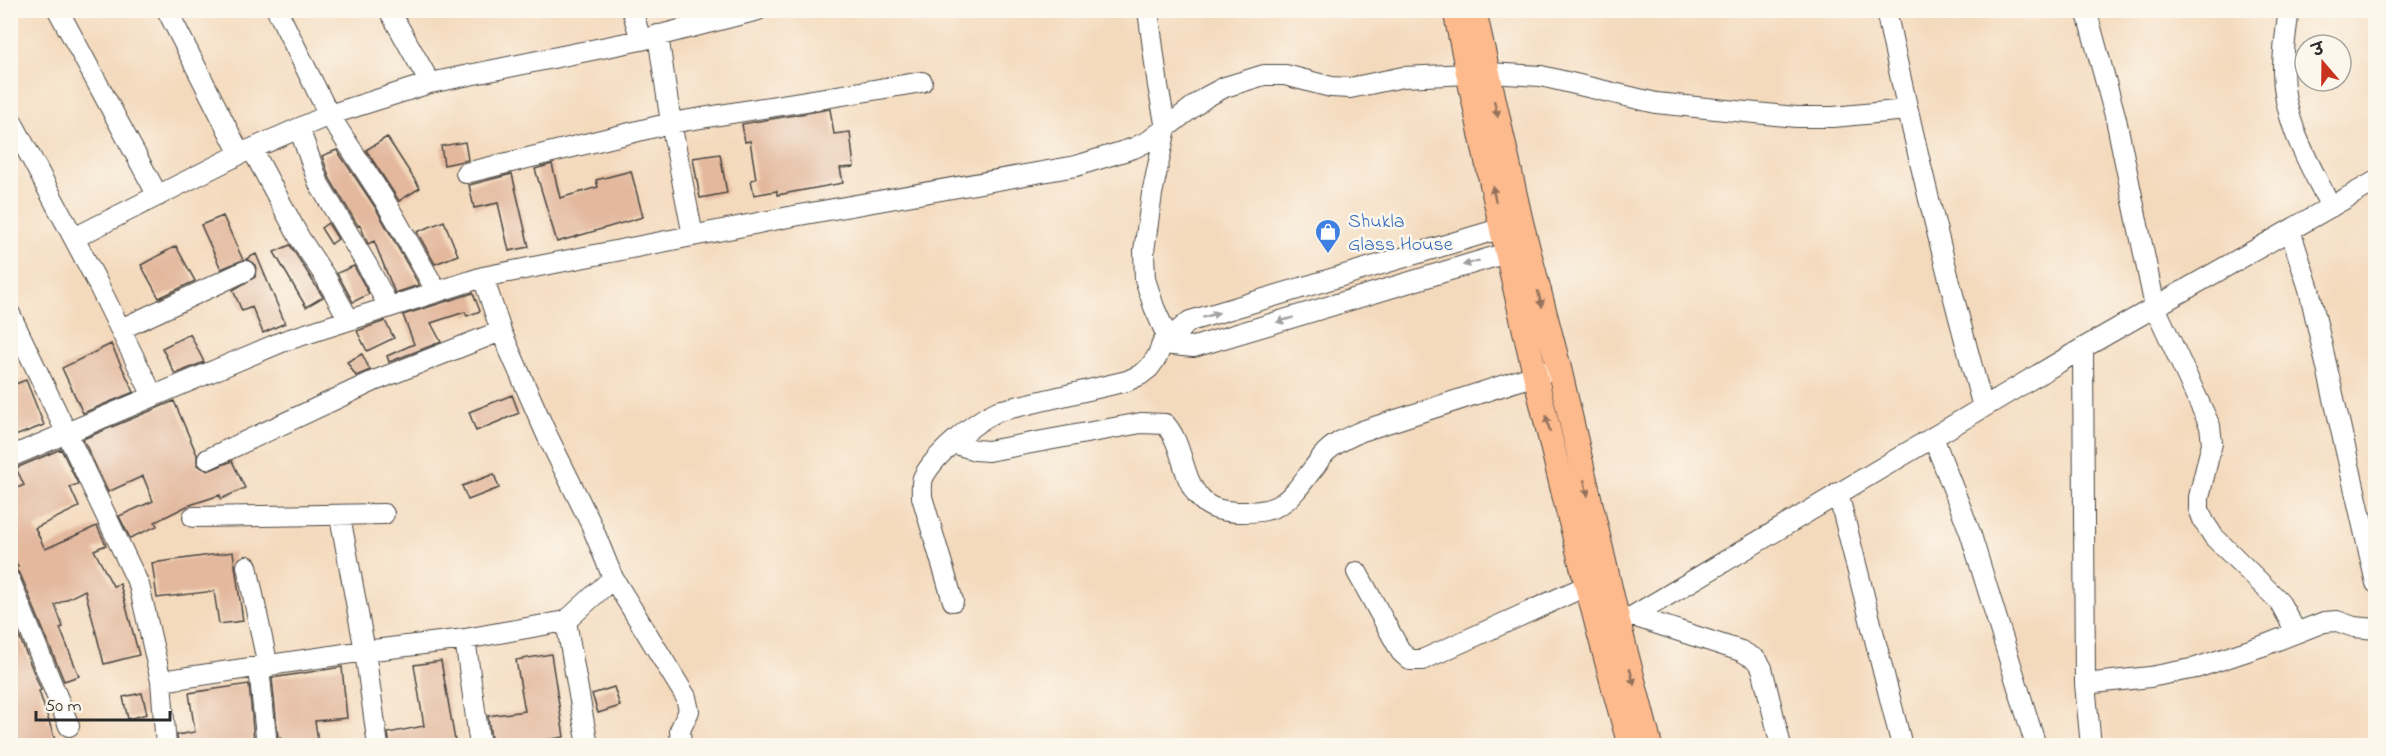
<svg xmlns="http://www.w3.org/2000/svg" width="2386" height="756" font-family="'Indie Flower','Playpen Sans Deva',sans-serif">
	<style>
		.building { fill: #e3b89d }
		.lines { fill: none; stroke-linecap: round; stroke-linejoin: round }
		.minor-casing { stroke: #494541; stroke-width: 22 }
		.major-casing { stroke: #494541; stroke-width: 26 }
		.minor { stroke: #fff; stroke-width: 20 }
		.major { stroke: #fcba8d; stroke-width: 24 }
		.oneway { fill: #94725c }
		.oneway2 { fill: #a0a0a0 }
		.labels { text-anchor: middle; stroke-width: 5; stroke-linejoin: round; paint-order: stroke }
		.shop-label { font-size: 20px; fill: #366cbe; stroke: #fbf7ec; text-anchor: start }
	</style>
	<rect width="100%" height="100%" fill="#fbf7ec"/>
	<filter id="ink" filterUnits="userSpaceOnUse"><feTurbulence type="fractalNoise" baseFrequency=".0167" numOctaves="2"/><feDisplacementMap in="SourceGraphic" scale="12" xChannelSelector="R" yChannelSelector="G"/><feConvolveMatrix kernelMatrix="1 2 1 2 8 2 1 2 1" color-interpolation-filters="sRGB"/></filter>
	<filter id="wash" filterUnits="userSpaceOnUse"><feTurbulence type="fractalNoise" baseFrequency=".008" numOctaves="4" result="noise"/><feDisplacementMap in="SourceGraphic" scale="24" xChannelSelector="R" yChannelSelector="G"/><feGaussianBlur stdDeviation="1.35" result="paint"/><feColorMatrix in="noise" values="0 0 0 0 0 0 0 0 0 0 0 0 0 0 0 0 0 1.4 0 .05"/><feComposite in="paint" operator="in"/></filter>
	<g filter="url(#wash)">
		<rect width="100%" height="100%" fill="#f4dabd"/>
		<g id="blocks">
			<path class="building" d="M830,109L834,134L850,132L854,167L840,168L843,183L777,195V191L754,195L751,180L756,179L750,141L745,142L742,124Z
				M387,137L420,188L399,201L366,150Z
				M465,142L468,160L444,165L441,146Z
				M337,150L375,207L419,285L395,293L374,241L368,244L360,225L358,226L330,179L322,156Z
				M720,154L727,193L700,198L693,158Z
				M552,164L560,198L598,187L596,180L631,171L643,217L557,242L535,169Z
				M512,174L529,247L509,251L498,203L474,208L469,185Z
				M223,216L243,260L221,269L201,225Z
				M444,221L458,255L435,264L417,232Z
				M328,223L338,239L331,244L321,228Z
				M290,245L323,297L306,307L274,252Z
				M176,246L195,281L159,298L141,265Z
				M256,254L285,323L263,333L252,307L242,311L233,290L255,277L256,265L246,259Z
				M354,266L369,294L353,302L337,273Z
				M473,293L480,311L467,316L465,312L431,323L441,342L389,362L387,356L414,344L403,315Z
				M385,321L394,338L367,351L357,331Z
				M190,334L204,362L175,374L162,348Z
				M111,344L134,392L83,413L62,368Z
				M362,354L370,370L356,376L347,362Z
				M26,380L44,425L10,438V386Z
				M512,395L519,413L476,431L469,412Z
				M174,401L197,455V465L208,471L232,461L245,488L221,499L220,495L187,506L155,522L157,526L130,538L119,516L153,501L143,476L108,492L83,439Z
				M61,449L78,484L70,487L79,507L35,528L45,549L97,526L106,545L94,550L113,586L120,584L139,655L104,664L85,590L55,605L63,627L60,628L79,676L64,681L21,576L17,571L10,569L18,567L10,547V491L24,485L16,468Z
				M494,474L499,488L468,500L462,486Z
				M233,552L243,621L219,624L214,591L157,598L152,563Z
				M10,614L41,690L39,691L57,746H10Z
				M551,654L564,737L510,746H492L488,716L525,711L516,660Z
				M441,661L456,746H390L388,733L424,726L414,665Z
				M342,667L347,718L315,721L318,741L283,746L281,737H278L272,678Z
				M249,684L254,740L209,746H178L177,735L195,732L189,693Z
				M614,687L620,706L598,713L592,694Z
				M142,693L147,714L128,719L123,697Z"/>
		</g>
	</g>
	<g filter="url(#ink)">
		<use href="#blocks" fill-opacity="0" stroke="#494541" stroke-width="1.5"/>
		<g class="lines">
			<defs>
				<path id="minor" d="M58,10L158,196
					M167,10L240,154
					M277,10L329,115L385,201L437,292
					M389,10L430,83
					M632,10L641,40
					M1148,10L1158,86L1166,128L1152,194L1144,251L1145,279L1154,307L1171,345
					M1886,10C1914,144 1947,276 1983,407
					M2086,10L2116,119L2155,307L2210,426L2212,443L2199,497V509L2204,522L2214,537L2279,601L2296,632
					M2289,10C2286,30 2283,51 2283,71C2283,121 2309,163 2331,207
					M658,35L671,123L693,236
					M1488,73L1541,76L1656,103L1796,117H1833L1907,110
					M10,118L95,278L153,396
					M299,128L319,184L367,265L389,307
					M252,149L299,237L326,278L349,320
					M466,173L671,123L922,82
					M2290,230L2309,289L2376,583
					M74,238L240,154L329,115L430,83L641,40L758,10
					M483,277L501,331L546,433L591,524L613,578L686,697L689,711L680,730L681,746
					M10,314L139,585L161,681L365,651L465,639L566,621L613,578
					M121,329L245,271
					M1162,344L1194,347L1520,249
					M2083,348L2085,684L2091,746
					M1933,437L1970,532L2036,746
					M953,443L975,450L988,451L1141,423L1165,424C1184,445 1181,477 1200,498C1209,509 1222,511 1237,512C1280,513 1287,503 1312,470C1317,464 1321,457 1326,452C1336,442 1349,437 1362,431L1548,371
					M10,457L284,341L483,277L794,216L1076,166L1134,148L1150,140L1206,97L1225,87L1264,75H1285L1331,87L1350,88L1403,77L1468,74
					M208,459L374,381L501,331
					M1838,493L1902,746
					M340,516L365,651L378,746
					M193,517L384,514
					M247,566L268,667
					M1357,572L1401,652L1410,660H1422L1440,652L1586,586
					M10,581L69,726
					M953,601L922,497C922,490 921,484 923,478C934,455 975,421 998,411L1127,381L1140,375L1149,368L1157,357L1162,344L1190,321L1516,224
					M1633,616L1741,651L1757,660L1762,668L1781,746
					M566,621L588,746
					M1605,627L1633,616L2083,348L2376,181
					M465,639L480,746
					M259,668L267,746
					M161,681L166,746
					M2085,684L2150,677L2196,668L2265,645L2324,622L2337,621L2354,627L2376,629"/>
				<path id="major" d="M1455,10C1506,257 1562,503 1630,746
					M1474,10L1521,222L1559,368L1618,622L1650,746"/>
			</defs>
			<use href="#minor" class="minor-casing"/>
			<use href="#major" class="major-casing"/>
			<use href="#minor" class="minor"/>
			<use href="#major" class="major"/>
		</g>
		<defs><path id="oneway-solid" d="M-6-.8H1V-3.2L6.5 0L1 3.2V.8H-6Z" transform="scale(1.5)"/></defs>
		<g class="oneway">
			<use href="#oneway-solid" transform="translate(1496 109) rotate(77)"/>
			<use href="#oneway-solid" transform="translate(1494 194) rotate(-102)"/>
			<use href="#oneway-solid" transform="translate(1540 299) rotate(75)"/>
			<use href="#oneway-solid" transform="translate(1548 424) rotate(-103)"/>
			<use href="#oneway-solid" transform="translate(1586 488) rotate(77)"/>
			<use href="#oneway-solid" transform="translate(1632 677) rotate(75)"/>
		</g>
		<g class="oneway2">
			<use href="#oneway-solid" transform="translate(1471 263) rotate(163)"/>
			<use href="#oneway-solid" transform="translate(1211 315) rotate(-17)"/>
			<use href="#oneway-solid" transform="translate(1285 320) rotate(163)"/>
		</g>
	</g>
	<defs>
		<symbol id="shop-pin" viewBox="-11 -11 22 30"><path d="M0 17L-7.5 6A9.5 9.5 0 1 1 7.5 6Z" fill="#3f7fe0" stroke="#fbf7ec"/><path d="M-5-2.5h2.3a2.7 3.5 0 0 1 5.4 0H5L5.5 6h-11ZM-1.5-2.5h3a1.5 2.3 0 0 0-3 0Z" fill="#fff"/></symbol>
	</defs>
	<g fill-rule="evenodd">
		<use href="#shop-pin" x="1313" y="217" width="30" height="40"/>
	</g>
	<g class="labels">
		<g class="shop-label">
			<text x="1348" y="227">Shukla<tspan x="1348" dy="23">Glass House</tspan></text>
		</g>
	</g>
	<rect width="2386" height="756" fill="none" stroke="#fbf7ec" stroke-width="36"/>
	<g transform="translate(2323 63) rotate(340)"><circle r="28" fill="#fbf7ec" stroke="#a8a59f" stroke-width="1.5"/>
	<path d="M0-4.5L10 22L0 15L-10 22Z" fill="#c8321e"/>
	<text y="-9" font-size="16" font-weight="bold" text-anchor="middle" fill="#2b2b2b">उ</text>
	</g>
	<path d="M36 711v9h134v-9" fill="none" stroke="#2b2b2b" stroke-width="3"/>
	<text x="45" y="711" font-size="18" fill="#2b2b2b" stroke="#fbf7ec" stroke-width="4.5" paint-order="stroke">50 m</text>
</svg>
